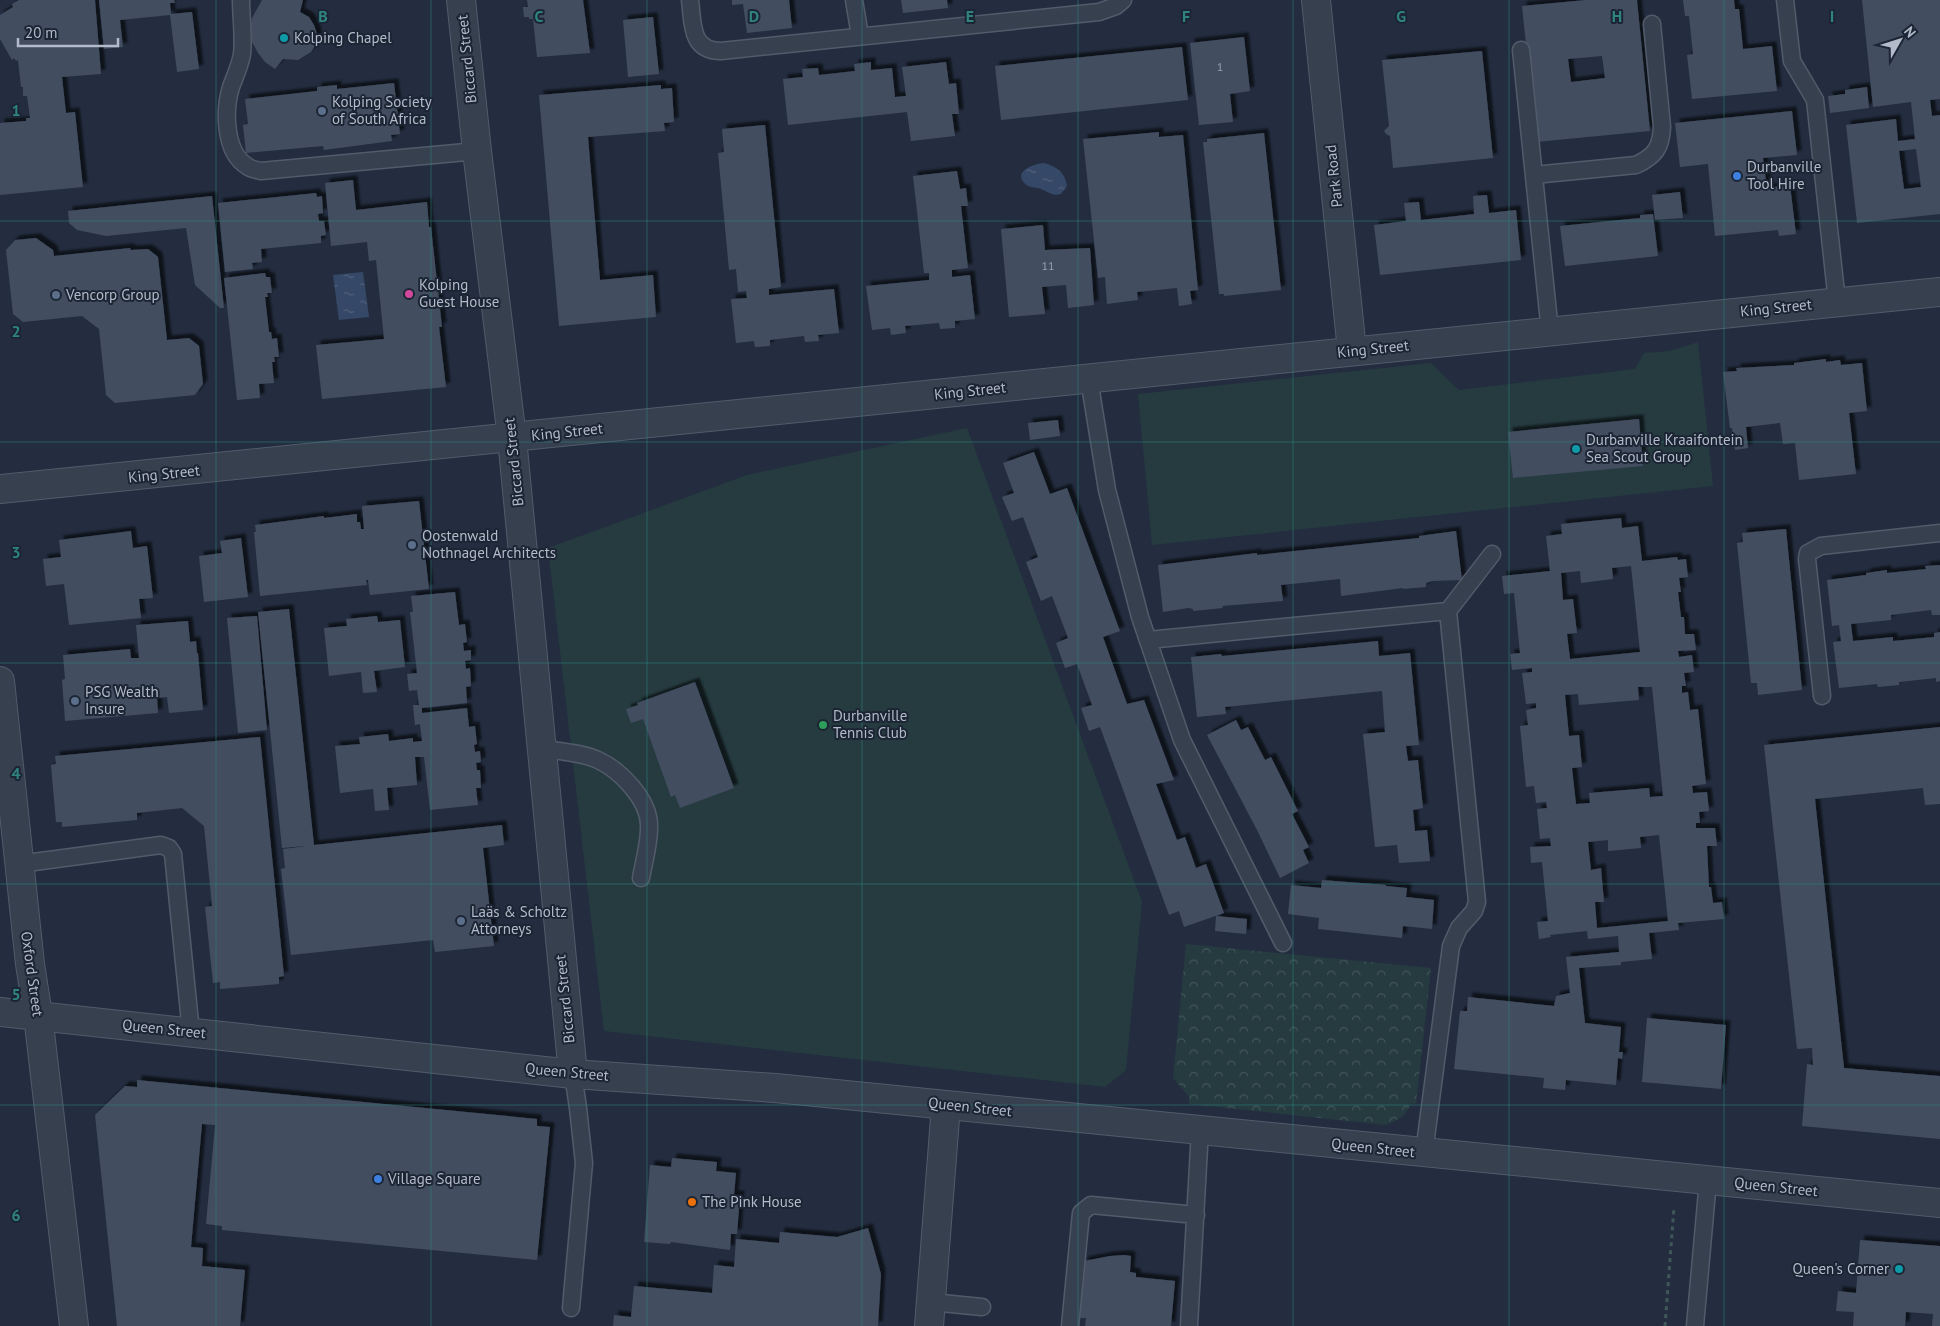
<svg xmlns="http://www.w3.org/2000/svg" width="1940" height="1326" font-family="'PT Sans',sans-serif">
	<style>
		.grass { fill: #253b40 }
		.park { fill: url(#park-crowns) }
		.water { fill: url(#water-ripples) }
		.building { fill: #424d61; fill-rule: evenodd; filter: url(#shadow) }
		.lines { fill: none; stroke-linecap: round; stroke-linejoin: round }
		.service-casing { stroke: #525b6a; stroke-width: 19 }
		.minor-casing { stroke: #525b6a; stroke-width: 30 }
		.path { stroke: #40575a; stroke-width: 3; stroke-dasharray: 4 4; stroke-linecap: butt }
		.service { stroke: #37404f; stroke-width: 16 }
		.minor { stroke: #37404f; stroke-width: 28 }
		.grid { fill: none; stroke: #308480; stroke-width: 1; stroke-opacity: 0.55 }
		.culture-dot { fill: #0f9aa8; stroke: #1c2534; stroke-width: 2 }
		.service-dot { fill: #5c6f8a; stroke: #1c2534; stroke-width: 2 }
		.shop-dot { fill: #3f7fe0; stroke: #1c2534; stroke-width: 2 }
		.hotel-dot { fill: #d1479c; stroke: #1c2534; stroke-width: 2 }
		.leisure-dot { fill: #2e9e5b; stroke: #1c2534; stroke-width: 2 }
		.food-dot { fill: #e8710a; stroke: #1c2534; stroke-width: 2 }
		.labels { text-anchor: middle; stroke-width: 4; stroke-linejoin: round; paint-order: stroke }
		.number-label { font-size: 12px; fill: #97a0b0 }
		.poi-label { font-size: 15px; fill: #b3bbca; stroke: #1c2534; text-anchor: start }
		.street-label { font-size: 15px; fill: #b3bbca; stroke: #1c2534 }
		.grid-label { font-size: 16px; text-anchor: middle; font-weight: bold; fill: #308480; stroke: #1c2534; stroke-width: 4; stroke-linejoin: round; paint-order: stroke }
	</style>
	<defs>
		<pattern id="park-crowns" width="20" height="18" patternUnits="userSpaceOnUse" patternTransform="scale(1.25)"><rect width="20" height="18" fill="#253b40"/><path d="M2 6a3 3 0 1 1 6 0M12 15a3 3 0 1 1 6 0" fill="none" stroke="#42555a"/></pattern>
		<pattern id="water-ripples" width="26" height="14" patternUnits="userSpaceOnUse" patternTransform="scale(1.25)"><rect width="26" height="14" fill="#364867"/><path d="M2 4q2-2 4 0t4 0M15 11q2-2 4 0t4 0" fill="none" stroke="#51607b"/></pattern>
		<filter id="shadow"><feDropShadow dx="4.5" dy="-4.5" stdDeviation="1" flood-color="#0009"/></filter>
	</defs>
	<rect width="100%" height="100%" fill="#232d3f"/>
	<path class="grass" d="M1698,342L1713,486L1152,545L1138,394L1431,363L1459,390L1635,369L1644,353L1670,351Z
		M967,428L1142,902L1126,1070L1105,1087L604,1031L548,548L747,475Z"/>
	<path class="park" d="M1186,944L1431,968L1416,1104L1411,1103C1407,1115 1398,1120 1386,1125L1189,1104V1097L1173,1078Z"/>
	<path class="water" d="M1044,163C1057,167 1065,172 1067,186L1061,194C1052,196 1051,193 1043,190C1039,187 1033,188 1028,186C1010,173 1032,164 1044,163Z
		M363,272L369,317L339,320L333,275Z"/>
	<path class="building" d="M19,0H95L101,74L62,77L66,113L75,112L83,187L0,195V123L26,121V118H30L27,96H23V87H21L18,60L16,61L14,58L12,60L0,39V15L13,7L12,4Z
		M99,0H174L175,3H170L171,14L192,12L199,69L177,72L170,15L120,20L123,47L104,49Z
		M262,0H303L300,12L309,17L314,25L317,34L316,44L311,52L298,60L283,59L275,69L265,62L258,53L252,42L250,30L252,18Z
		M527,0H583L590,53L537,57L533,19H529V17H524L523,7H528Z
		M732,0H789L792,28L747,33L743,4L732,5Z
		M901,0H947L948,8L903,13Z
		M1586,0H1637L1650,131L1536,142L1522,6ZM1602,56L1605,78L1571,82L1568,59Z
		M1683,0H1734L1735,9H1739L1743,49L1772,46L1777,91L1692,99L1687,55L1693,54L1689,16H1685Z
		M1862,0H1940V99L1930,100L1932,116L1940,115V214L1857,223L1846,125L1896,119L1898,141L1915,139L1911,102L1873,107ZM1916,149L1921,187L1904,189L1899,151Z
		M653,17L659,74L628,77L623,20Z
		M1244,37L1250,91L1230,94L1233,122L1199,125L1190,43Z
		M1182,47L1188,100L1001,120L995,66Z
		M1482,51L1493,158L1393,168L1390,136L1386,134L1384,131L1389,126L1382,60Z
		M871,62V70L892,68L895,97L906,96L902,67L946,62L949,84L956,83L959,114H952L955,136L911,141L907,112L788,125L783,79L803,77L802,69L818,68L819,75L855,71L854,64Z
		M394,83L400,134L391,135L392,141L324,150L323,146L246,153L243,125L248,124L245,99L317,91V87L337,85V89Z
		M661,85V89L672,88L674,122L664,123L665,131L588,137L600,280L653,275L656,317L559,326L539,95Z
		M1867,87L1869,108L1830,113L1828,96L1845,94V90Z
		M1792,111L1797,155L1763,158L1767,188L1790,185L1796,234L1779,236L1778,230L1715,236L1708,164L1680,167L1675,123Z
		M765,125L781,287L769,289V295L834,289L839,333L818,335L819,341L805,342L804,336L770,340V346L755,347L754,341L736,343L731,299L747,298L746,291L738,292L736,269L729,270L718,153L724,152L722,129Z
		M1159,132V137L1183,135L1198,290L1190,291L1192,304L1179,306L1177,288L1137,292L1138,300L1107,304L1105,277L1098,278L1083,139Z
		M1264,133L1281,290L1224,296V294H1219L1203,142H1207V139Z
		M957,171L960,189L966,188L968,206H961L968,268L952,270V277L970,275L975,319L955,321V328L940,329L939,323L905,326L906,333L891,335L890,328L872,330L866,286L929,280V273H924L913,176Z
		M353,180L356,210L427,202L429,227H431L442,327H439L446,387L322,399L316,345L384,339L376,260L369,261L367,242L331,246L325,183Z
		M1680,192L1683,218L1655,220L1652,195Z
		M316,193L317,197L322,196L323,213L318,214L319,221H324L326,235L321,236V243L261,249L262,262L252,263L253,269L225,272L218,203Z
		M1487,195L1489,213L1516,210L1521,260L1380,275L1374,225L1406,221L1404,203L1419,202L1421,220L1474,214L1473,196Z
		M212,196L224,308H220L195,285L186,228L106,236L77,230L69,223L68,211Z
		M1653,214L1658,256L1565,266L1560,226L1640,218V215Z
		M1043,225L1045,250L1090,248L1094,305L1068,308L1066,285L1042,287L1045,314L1009,317L1001,229Z
		M36,238L53,250L54,256L130,248L131,250L148,249L158,257L167,340L189,338L199,346L203,384L195,395L115,403L106,395L99,329L82,316L23,322L13,314L6,250L15,240Z
		M265,273L266,277H270L272,293H267L268,297H265L269,332H271L272,339L277,338L279,357H274L275,362H272L274,383L259,384L260,398L237,400L224,278Z
		M1826,359V362L1840,360L1841,365L1862,363L1867,411L1849,413L1856,474L1799,480L1795,443L1783,444L1780,423L1746,427L1748,448L1735,450L1732,428H1730L1723,372L1737,371L1736,368L1794,365V363Z
		M1639,419L1643,466L1513,478L1508,432Z
		M1058,420L1060,436L1030,440L1028,423Z
		M1034,452L1050,494L1067,488L1120,631L1103,637L1127,704L1144,700L1174,780L1156,784L1177,840L1185,837L1196,868L1206,864L1224,913L1184,927L1179,911L1169,915L1100,727L1089,731L1081,708L1092,705L1077,664L1065,668L1056,643L1068,638L1052,596L1041,601L1026,562L1038,557L1023,517L1012,521L1002,497L1014,493L1003,463Z
		M419,501L429,589L370,595L368,580H366L367,585L260,596L254,532H256L255,525L324,516V518L357,514V522H360L361,529H364L362,506Z
		M1621,518L1622,528L1638,526L1642,561L1677,557L1678,560L1686,559L1688,577L1679,578L1681,592H1678L1681,617H1684L1685,634H1694L1696,650L1678,651L1679,657L1692,655L1694,672L1684,673L1686,686H1682V693L1688,692L1690,710L1698,709L1706,784L1692,786L1693,793L1707,792L1709,811L1699,812L1700,823H1696V828H1715L1717,846H1707L1709,887H1711L1713,903L1722,902L1724,919L1678,923L1679,930L1649,933L1652,959L1621,962V965L1579,968L1585,1023L1621,1027L1619,1052H1623L1622,1059L1618,1058L1616,1085L1566,1080L1565,1090L1543,1088L1544,1078L1454,1069L1460,1011H1467L1468,997L1554,1006L1556,996L1570,993L1566,957L1619,952L1618,936L1588,939L1587,931L1550,935L1551,937L1539,939L1537,922L1548,921L1542,862L1531,863L1530,847L1551,846L1550,838L1540,839L1537,809L1547,808L1546,802L1536,803L1534,786L1526,787L1520,726L1528,725L1526,710L1536,708V703L1526,704L1522,673L1532,672V668L1512,670L1510,654L1520,653L1514,593L1504,594L1502,576L1550,571L1546,536L1562,534L1561,524ZM1631,566L1640,652L1570,659L1567,634L1577,633L1573,599L1563,600L1561,573L1580,571L1581,583L1613,579L1612,568ZM1638,687H1652L1663,796L1650,797L1649,788L1589,793L1590,803L1576,804L1572,768L1582,767L1579,735L1569,736L1565,695L1578,694L1579,705L1639,700ZM1659,835L1668,921L1597,928L1595,902H1604L1601,868L1591,870L1588,842L1608,840V851L1641,848L1640,837Z
		M1786,529L1802,690L1758,695L1757,683H1751L1737,543L1743,542L1742,533Z
		M131,531L133,548L147,546L153,598L139,599L141,618L69,625L64,584L46,586L43,559L61,557L59,540Z
		M1456,531L1462,580L1432,581L1426,583V587L1403,589V588L1341,596L1340,579L1281,585L1283,601L1222,606L1223,608L1193,611V609L1188,608L1163,612L1158,565L1257,553V555L1419,538V536Z
		M241,538L248,597L204,602L199,556L222,553L220,541Z
		M1940,565V615H1932L1931,610L1891,615V620L1851,624L1853,641L1893,637V641L1934,637V633L1940,632V681L1936,682V678L1899,682V685L1878,687L1877,684L1839,688L1833,642L1841,641L1839,625L1832,626L1827,580L1866,575V573L1887,570V573L1926,569L1925,566Z
		M455,592L459,625L465,624L467,642L463,643L464,651L471,650V660L465,661L466,669L470,668L471,686L466,687L467,703L422,708V713L467,708L469,727L475,726L477,744L474,745L475,752L480,751L481,762L476,763L477,770H480L481,788H476L478,805L430,810L424,757H415L417,785L387,788L389,810L375,811L373,789L340,793L335,746L360,744L359,737L388,734L389,741L413,738V742L422,741L420,724L415,725L413,705H419L417,690L409,691L407,674L417,673L410,612H413L411,596Z
		M289,609L314,845L502,825L504,845L483,848L494,946L435,952L433,940L291,955L281,869L285,868L283,849L306,846L282,848L258,612Z
		M257,616L267,730L238,733L227,618Z
		M377,616L378,622L400,620L405,667L374,671L377,692L363,693L361,672L329,676L324,628L347,626L346,619Z
		M188,621L190,642L196,641L197,653H198L203,710L169,713L167,697L157,698L158,713L65,721L62,680L65,679L63,655L130,649L131,658H139L136,625Z
		M1378,641L1379,656L1410,653L1419,745L1406,746L1408,761L1418,760L1423,808L1413,810L1415,831L1427,830L1430,861L1399,863L1397,845L1375,847L1363,734L1385,732L1382,691L1225,707L1226,714L1197,717L1191,657L1221,654L1222,656Z
		M695,682L734,788L680,808L675,795L671,797L643,719L631,723L626,709L638,705L637,703Z
		M1236,720L1241,730L1248,727L1265,760L1271,757L1298,811L1292,814L1309,847L1303,850L1309,863L1280,878L1257,830L1207,735Z
		M1940,727V804L1925,805L1923,788L1815,799L1844,1068L1940,1076V1139L1802,1126L1807,1064L1813,1065L1812,1048L1797,1049L1764,745Z
		M260,737L284,976L279,977V984L220,989V982L213,983L205,907L212,906L204,826L182,808L137,813V820L62,827V822H56L51,765L56,764L55,756Z
		M1322,880L1386,885V886L1407,888L1406,897L1434,900L1432,929L1403,926L1402,938L1318,929L1319,918L1288,914L1291,885L1321,888Z
		M1216,916L1247,919L1246,934L1215,931Z
		M1647,1018L1726,1025L1721,1089L1642,1082Z
		M137,1080L537,1119V1126L550,1127L537,1260L222,1230V1226L206,1224L215,1125L202,1124L191,1247L203,1248L202,1266L245,1270L240,1326H117L95,1115L125,1086L137,1087Z
		M672,1158L717,1162L716,1171L736,1173L734,1195H740L737,1234H731L730,1250L671,1242L670,1244L644,1242L650,1165L671,1167Z
		M868,1228L881,1274L878,1326H613L614,1315L631,1317L634,1286L712,1293L714,1265L734,1267L736,1239L779,1243L780,1232L837,1237Z
		M1860,1240L1940,1246V1326H1932L1933,1314L1906,1312L1905,1326H1853L1854,1312L1836,1311L1838,1291L1856,1293Z
		M1124,1255L1131,1256L1130,1272L1136,1273V1277L1175,1281L1171,1326H1085L1086,1318H1080L1084,1261L1110,1256Z"/>
	<g class="lines">
		<defs>
			<path id="service" d="M241,0C241,17 244,37 242,54C240,66 235,76 231,87C224,110 224,152 247,166C250,169 257,170 261,171L477,151
				M690,0C693,23 690,51 721,51L1099,12L1116,6L1123,0
				M854,0L860,36
				M1785,0L1792,61L1815,100L1837,302
				M1521,50L1550,332
				M1534,175L1636,165C1655,156 1661,148 1662,127L1652,24
				M1089,379L1107,490L1140,617L1182,740L1283,943
				M1148,640L1448,611
				M1822,696L1807,559L1808,553L1821,546L1940,533
				M541,748C560,752 581,752 598,760C620,770 648,799 649,824C650,841 644,861 641,878
				M19,864L161,845L169,848L173,854L191,1032
				M1424,1153L1451,946L1459,928L1474,911L1477,902L1448,611L1492,554
				M931,1302L982,1307
				M571,1308L584,1163L578,1108L573,1074
				M1070,1326L1081,1213L1091,1205L1196,1215
				M1189,1326L1200,1130
				M1695,1326L1708,1180"/>
			<path id="minor" d="M461,0L477,151L512,438L573,1074
				M1316,0L1352,351
				M0,489L1940,292
				M0,681L30,964L38,1015L74,1326
				M0,1012L573,1074L775,1088L1940,1203
				M929,1326L946,1105"/>
		</defs>
		<use href="#service" class="service-casing"/>
		<use href="#minor" class="minor-casing"/>
		<path class="path" d="M1665,1326L1674,1207"/>
		<use href="#service" class="service"/>
		<use href="#minor" class="minor"/>
	</g>
	<path class="grid" d="M216,0V1326M431,0V1326M647,0V1326M862,0V1326M1078,0V1326M1293,0V1326M1509,0V1326M1724,0V1326M0,221H1940M0,442H1940M0,663H1940M0,884H1940M0,1105H1940"/>
	<g class="culture-dot">
		<circle cx="284" cy="38" r="5"/>
		<circle cx="1576" cy="449" r="5"/>
		<circle cx="1899" cy="1269" r="5"/>
	</g>
	<g class="service-dot">
		<circle cx="322" cy="111" r="5"/>
		<circle cx="56" cy="295" r="5"/>
		<circle cx="412" cy="545" r="5"/>
		<circle cx="75" cy="701" r="5"/>
		<circle cx="461" cy="921" r="5"/>
	</g>
	<g class="shop-dot">
		<circle cx="1737" cy="176" r="5"/>
		<circle cx="378" cy="1179" r="5"/>
	</g>
	<circle class="hotel-dot" cx="409" cy="294" r="5"/>
	<circle class="leisure-dot" cx="823" cy="725" r="5"/>
	<circle class="food-dot" cx="692" cy="1202" r="5"/>
	<g class="labels">
		<g class="number-label">
			<text x="1220" y="71">1</text>
			<text x="1048" y="270">11</text>
		</g>
		<g class="poi-label">
			<text x="294" y="43">Kolping Chapel</text>
			<text x="332" y="107">Kolping Society<tspan x="332" dy="17">of South Africa</tspan></text>
			<text x="1747" y="172">Durbanville<tspan x="1747" dy="17">Tool Hire</tspan></text>
			<text x="419" y="290">Kolping<tspan x="419" dy="17">Guest House</tspan></text>
			<text x="66" y="300">Vencorp Group</text>
			<text x="1586" y="445">Durbanville Kraaifontein<tspan x="1586" dy="17">Sea Scout Group</tspan></text>
			<text x="422" y="541">Oostenwald<tspan x="422" dy="17">Nothnagel Architects</tspan></text>
			<text x="85" y="697">PSG Wealth<tspan x="85" dy="17">Insure</tspan></text>
			<text x="833" y="721">Durbanville<tspan x="833" dy="17">Tennis Club</tspan></text>
			<text x="471" y="917">Laäs &amp; Scholtz<tspan x="471" dy="17">Attorneys</tspan></text>
			<text x="388" y="1184">Village Square</text>
			<text x="702" y="1207">The Pink House</text>
			<text x="1889" y="1274" text-anchor="end">Queen's Corner</text>
		</g>
		<g class="street-label">
			<text transform="translate(467 59) rotate(-96)" y="5">Biccard Street</text>
			<text transform="translate(1334 176) rotate(-96)" y="5">Park Road</text>
			<text transform="translate(1776 308) rotate(-6)" y="5">King Street</text>
			<text transform="translate(1373 349) rotate(-6)" y="5">King Street</text>
			<text transform="translate(970 391) rotate(-6)" y="5">King Street</text>
			<text transform="translate(567 432) rotate(-6)" y="5">King Street</text>
			<text transform="translate(514 462) rotate(-96)" y="5">Biccard Street</text>
			<text transform="translate(164 474) rotate(-6)" y="5">King Street</text>
			<text transform="translate(32 974) rotate(82)" y="5">Oxford Street</text>
			<text transform="translate(565 999) rotate(-96)" y="5">Biccard Street</text>
			<text transform="translate(164 1029) rotate(6)" y="5">Queen Street</text>
			<text transform="translate(567 1072) rotate(5)" y="5">Queen Street</text>
			<text transform="translate(970 1107) rotate(6)" y="5">Queen Street</text>
			<text transform="translate(1373 1148) rotate(6)" y="5">Queen Street</text>
			<text transform="translate(1776 1187) rotate(6)" y="5">Queen Street</text>
		</g>
	</g>
	<g class="grid-label">
		<text x="323" y="22">B</text>
		<text x="539" y="22">C</text>
		<text x="754" y="22">D</text>
		<text x="970" y="22">E</text>
		<text x="1186" y="22">F</text>
		<text x="1401" y="22">G</text>
		<text x="1617" y="22">H</text>
		<text x="1832" y="22">I</text>
		<text x="16" y="116">1</text>
		<text x="16" y="337">2</text>
		<text x="16" y="558">3</text>
		<text x="16" y="779">4</text>
		<text x="16" y="1000">5</text>
		<text x="16" y="1221">6</text>
	</g>
	<g transform="translate(1900 40) rotate(51)" stroke="#1c2534" stroke-width="4" paint-order="stroke">
	<path d="M0-4L9 19L0 12L-9 19Z" fill="#b3bbca"/>
	<text y="-8" font-size="14" font-weight="bold" text-anchor="middle" fill="#b3bbca">N</text>
	</g>
	<path d="M18 38v8h100v-8" fill="none" stroke="#b3bbca" stroke-width="2.5"/>
	<text x="25" y="38" font-size="15" fill="#b3bbca" stroke="#1c2534" stroke-width="4" paint-order="stroke">20 m</text>
</svg>
